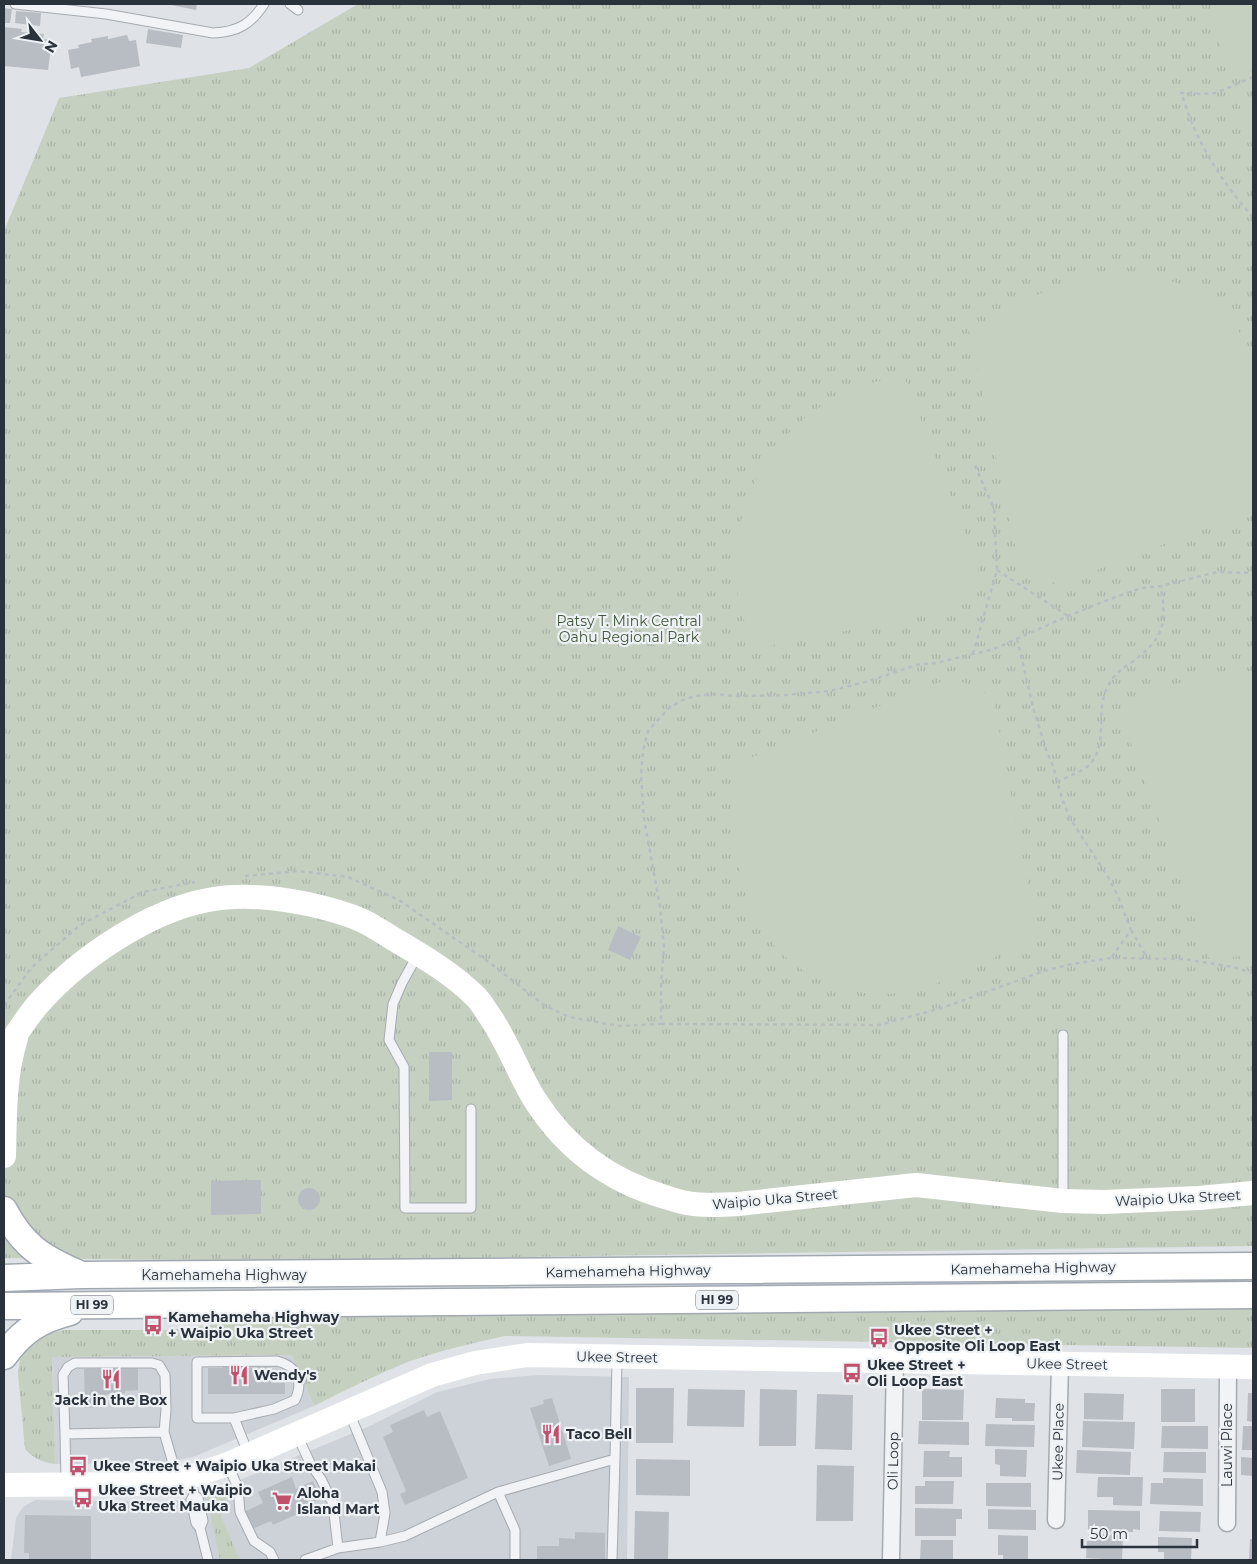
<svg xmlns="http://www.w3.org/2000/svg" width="1257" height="1564" font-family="Montserrat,sans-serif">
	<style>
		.built { fill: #cdd2d8 }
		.grass { fill: url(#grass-tufts) }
		.pitch { fill: #c6d0c1 }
		.building { fill: #b7bdc3 }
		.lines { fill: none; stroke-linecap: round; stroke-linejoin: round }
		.lane-casing { stroke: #a5aab0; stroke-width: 11 }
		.street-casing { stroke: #a5aab0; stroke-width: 19 }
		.primary-casing { stroke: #a0a8b1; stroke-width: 29 }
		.path { stroke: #b9bdc2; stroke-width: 2.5; stroke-dasharray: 4 4; stroke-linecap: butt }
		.lane { stroke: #f1f3f6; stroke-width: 9 }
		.street { stroke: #f1f3f6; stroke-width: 16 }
		.secondary { stroke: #fff; stroke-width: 24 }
		.primary { stroke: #fff; stroke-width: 26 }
		.labels { text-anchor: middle; stroke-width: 4.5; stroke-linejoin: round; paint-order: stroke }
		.shield { fill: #eef2f5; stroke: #656c74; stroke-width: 1 }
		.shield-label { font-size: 12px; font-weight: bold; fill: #2a323c }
		.park-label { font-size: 14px; fill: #415738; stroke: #eef2f5 }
		.street-label { font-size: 14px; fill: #2a323c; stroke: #eef2f5 }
		.poi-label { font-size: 14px; font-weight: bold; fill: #2a323c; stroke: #eef2f5; text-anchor: start }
	</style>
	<defs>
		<pattern id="grass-tufts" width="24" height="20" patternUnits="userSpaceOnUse" patternTransform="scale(1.25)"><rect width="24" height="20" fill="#c6d0c1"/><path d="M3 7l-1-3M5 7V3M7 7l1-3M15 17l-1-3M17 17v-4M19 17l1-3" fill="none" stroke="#aab3a7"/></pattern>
	</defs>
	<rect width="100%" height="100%" fill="#dfe3e7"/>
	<path class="built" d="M292,1355L314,1406L193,1457L163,1463L55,1464L52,1357Z
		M539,1375L629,1377L627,1560H11L16,1518L23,1507L35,1500L170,1502L206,1494L370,1426L437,1392L490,1379Z"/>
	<path class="grass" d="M358,4H1253V1246L253,1261L4,1258V231L59,98L249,68Z
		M1253,1308V1348L505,1336C472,1343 439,1351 408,1362C376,1375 345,1390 314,1406L292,1355L52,1357L55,1464C42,1462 34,1459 25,1449L18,1374L20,1359L30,1346L41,1336L64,1330H169L293,1315Z
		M225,1486L227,1494L221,1517L240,1560H220L206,1494Z"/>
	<path class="pitch" d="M1215,4H1253V70L1231,78L1218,39Z
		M1253,100V148L1239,104Z
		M1122,272C1183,276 1225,300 1253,355V510L1058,585L1019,564L969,330C994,317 1018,302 1044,292C1069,281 1096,275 1122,272Z
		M904,376L979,570L957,609L755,649C748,632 741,614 738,595C725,509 769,427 849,391C866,383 885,380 904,376Z
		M1253,671V956L1209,958L1123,721L1139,690Z
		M953,677L993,697L1037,935C995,957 952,983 905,992C875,997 842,992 816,978C768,952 748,915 738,863C737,853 734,843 733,833C731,810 732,787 732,765Z"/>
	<path class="building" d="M166,4H197L196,10Z
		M4,8L12,9L10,23H4Z
		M16,11L41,13L40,26L15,23Z
		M4,27L22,29L21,32L44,34L43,39L52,40L48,70L4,66Z
		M148,29L183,35L181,48L146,43Z
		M127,35L129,41L136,40L140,66L81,77L79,67L71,69L68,50L79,48L78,45L92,42L91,39L108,36V39Z
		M618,926L641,937L630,960L608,950Z
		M429,1052H452V1100L429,1101Z
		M261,1180V1214L211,1215V1181Z
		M298 1199a11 11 0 1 1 22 0a11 11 0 1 1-22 0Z
		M223,1365H243V1368L271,1367V1383H285V1394H208V1368H223Z
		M138,1367V1390L125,1391V1393L106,1394V1407L85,1408L84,1369Z
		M636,1388H674L673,1443H636Z
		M688,1389L745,1390L744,1427L687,1426Z
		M760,1389L797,1390L796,1446H759Z
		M922,1389L964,1390L963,1420H922Z
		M1161,1389H1195V1422H1161Z
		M1084,1393L1124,1394L1123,1420L1084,1419Z
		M1248,1393H1253V1422L1247,1421Z
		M817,1394L853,1395L852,1450L815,1449Z
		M552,1398L571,1459L549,1466L530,1408L544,1404L543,1400Z
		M996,1398L1025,1399V1403H1035L1034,1421H1012V1418H995Z
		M424,1410L427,1417L440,1411L468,1478L405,1505L400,1494L406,1491L383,1437L393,1432L390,1425Z
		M919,1421L969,1422V1445L918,1444Z
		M1083,1421L1135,1422L1134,1449L1082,1447Z
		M986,1424L1035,1425L1034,1447L985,1446Z
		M1162,1426H1208V1449L1161,1448Z
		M1243,1426H1253V1450H1242Z
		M995,1449L1027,1450L1026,1477L1000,1476V1465L995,1464Z
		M1077,1450L1131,1452L1130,1475L1076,1473Z
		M924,1451H950L949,1457H962V1477H923Z
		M1164,1452H1206V1473L1163,1472Z
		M1241,1457L1253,1458V1476L1241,1475Z
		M636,1459L690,1460V1496L636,1495Z
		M817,1465L854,1466L853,1521H816Z
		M292,1477L296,1489L313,1481L321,1499L304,1506L306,1510L273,1525L271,1521L252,1529L244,1512L263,1503L258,1492Z
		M1098,1477H1143L1142,1506L1113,1505V1497H1097Z
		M1163,1478L1203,1479V1506L1150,1504L1151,1483H1163Z
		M925,1481H954L953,1504H915V1486H925Z
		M986,1483H1031V1507L986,1506Z
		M915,1508L962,1509V1519H956V1536H915Z
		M988,1509L1036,1510V1530L988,1529Z
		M1088,1510L1140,1511V1530L1133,1529V1532L1088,1531Z
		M635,1511L669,1512L668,1560H634Z
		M1160,1511L1201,1512L1200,1532L1159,1531Z
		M25,1515L91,1516V1560H29V1553H24Z
		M575,1532L605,1533V1560H537V1546H559V1538L575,1539Z
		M1094,1534L1123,1535L1122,1560L1086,1558L1087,1541H1094Z
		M998,1535L1028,1536V1560H1003V1555H998Z
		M1158,1537L1192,1538L1191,1560H1164V1552H1158Z
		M1250,1539H1253V1560H1249Z
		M921,1540H953V1560H920Z"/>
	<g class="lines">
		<defs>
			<path id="lane" d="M15,4L106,14L213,33C238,32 251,24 264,4
				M290,4L298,10
				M418,954L402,983L393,1004L389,1040L404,1067L405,1208H471V1109
				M1063,1200V1035
				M349,1412L382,1492L385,1513L380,1542L405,1536L498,1492L615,1459L617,1357
				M234,1418L274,1409L295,1400C304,1381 297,1366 277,1361L197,1362V1418H234L248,1453
				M65,1434L63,1375L68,1367L75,1363H152L159,1365L165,1375L166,1410L164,1432
				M297,1435L311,1465L321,1479L333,1504L338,1548
				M228,1465L238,1488L240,1512L254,1541L270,1552L274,1560
				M190,1477L194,1495L191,1500L196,1523L200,1528L208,1560
				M66,1484L65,1434L164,1432L177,1477
				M498,1492L515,1530V1560
				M194,1495L198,1498L203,1521L200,1528
				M305,1560L338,1548L380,1542
				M612,1560L615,1459"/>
			<path id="street" d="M1056,1520L1060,1364
				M1227,1523L1228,1367
				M891,1560L895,1361"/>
			<path id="primary" d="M4,1210C23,1246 41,1257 77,1273
				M4,1278L82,1275L1253,1266
				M4,1306L1253,1295
				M4,1356C22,1331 39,1320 70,1312"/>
		</defs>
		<use href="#lane" class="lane-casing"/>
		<use href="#street" class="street-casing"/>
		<use href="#primary" class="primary-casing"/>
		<path class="path" d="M1253,77L1216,93L1202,94L1181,93C1186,105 1189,118 1195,130C1209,161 1230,192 1253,217
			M997,570L1068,616
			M1017,639L1034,711L1046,749L1053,766L1062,799L1071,820L1108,877L1117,894L1131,930L1111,958
			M973,654L997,570L994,509L974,463
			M1057,782C1067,777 1079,773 1088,766C1110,746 1094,711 1108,686C1113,675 1122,669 1132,662C1164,639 1167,623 1161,586
			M245,876L299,871L348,877L399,900L490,963L544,1005L569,1017L619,1026L661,1024V984L664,947L660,907L644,818L641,775L643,751L648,731L668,709L680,701L695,696L714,694L736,696L785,695L830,691L869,681L916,665L936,663L994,649L1068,616L1118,596L1142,588L1161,586L1217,572L1253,573
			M1131,930L1147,958
			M4,1005L32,967L80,925L143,892L195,882
			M661,1024L879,1025L942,1008L1044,971L1072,964L1111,958L1183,959L1233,967L1253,973"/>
		<use href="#lane" class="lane"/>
		<use href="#street" class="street"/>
		<path class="secondary" d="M4,1053C15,1036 27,1016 41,1001C81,957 149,911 208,900C239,894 278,898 308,904C326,908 345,913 361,920C374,926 385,934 397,941C424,957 453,974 476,997C481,1002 485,1009 489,1015C508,1042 518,1073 535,1100C566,1149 610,1181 665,1197C672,1199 680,1202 687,1203C704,1206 721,1205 738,1204L916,1185L1063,1201L1103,1202L1199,1198L1253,1193
			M4,1156C5,1116 4,1077 16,1038
			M4,1485L136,1484L162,1482L190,1477L228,1464L432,1375L475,1363L527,1355L1253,1367"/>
		<use href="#primary" class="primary"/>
	</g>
	<defs>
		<symbol id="bus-bare" viewBox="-9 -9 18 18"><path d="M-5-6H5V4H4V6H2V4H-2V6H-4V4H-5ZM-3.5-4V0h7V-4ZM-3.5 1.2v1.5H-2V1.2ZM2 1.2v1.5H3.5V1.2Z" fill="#c0506c" stroke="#eef2f5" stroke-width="2.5" paint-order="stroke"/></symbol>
		<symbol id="restaurant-bare" viewBox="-9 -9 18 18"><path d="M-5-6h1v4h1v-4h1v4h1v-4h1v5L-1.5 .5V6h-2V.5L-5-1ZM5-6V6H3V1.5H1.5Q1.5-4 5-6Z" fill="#c0506c" stroke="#eef2f5" stroke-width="2.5" paint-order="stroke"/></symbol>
		<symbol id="supermarket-bare" viewBox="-9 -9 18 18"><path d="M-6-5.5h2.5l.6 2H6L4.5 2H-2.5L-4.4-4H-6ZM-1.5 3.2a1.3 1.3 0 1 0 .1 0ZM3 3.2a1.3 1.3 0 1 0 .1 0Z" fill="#c0506c" stroke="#eef2f5" stroke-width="2.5" paint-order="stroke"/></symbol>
	</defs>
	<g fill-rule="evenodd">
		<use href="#bus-bare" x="139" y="1311" width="28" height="28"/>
		<use href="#bus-bare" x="865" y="1324" width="28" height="28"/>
		<use href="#bus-bare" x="838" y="1359" width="28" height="28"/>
		<use href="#restaurant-bare" x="225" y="1361" width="28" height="28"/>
		<use href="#restaurant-bare" x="97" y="1365" width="28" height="28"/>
		<use href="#restaurant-bare" x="537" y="1420" width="28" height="28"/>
		<use href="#bus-bare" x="64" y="1452" width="28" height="28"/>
		<use href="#bus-bare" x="69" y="1484" width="28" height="28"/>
		<use href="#supermarket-bare" x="268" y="1487" width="28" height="28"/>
	</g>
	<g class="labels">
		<g class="shield">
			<rect x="696" y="1290.5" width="42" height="19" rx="4"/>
			<rect x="71" y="1295.5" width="42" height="19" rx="4"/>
		</g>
		<g class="shield-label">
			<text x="717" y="1304">HI 99</text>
			<text x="92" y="1309">HI 99</text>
		</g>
		<g class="park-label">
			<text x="629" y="626">Patsy T. Mink Central<tspan x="629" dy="16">Oahu Regional Park</tspan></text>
		</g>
		<g class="street-label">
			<text transform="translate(1178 1198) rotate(-3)" y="5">Waipio Uka Street</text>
			<text transform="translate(775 1199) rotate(-5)" y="5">Waipio Uka Street</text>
			<text transform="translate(1033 1268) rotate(-1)" y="5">Kamehameha Highway</text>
			<text transform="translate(628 1271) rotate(-1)" y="5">Kamehameha Highway</text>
			<text x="224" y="1280">Kamehameha Highway</text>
			<text transform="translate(617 1357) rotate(1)" y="5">Ukee Street</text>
			<text transform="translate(1067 1364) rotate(1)" y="5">Ukee Street</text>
			<text transform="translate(1058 1442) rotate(-89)" y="5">Ukee Place</text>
			<text transform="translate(1227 1445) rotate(-90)" y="5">Lauwi Place</text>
			<text transform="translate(893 1461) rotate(-89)" y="5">Oli Loop</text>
		</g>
		<g class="poi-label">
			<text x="168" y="1322">Kamehameha Highway<tspan x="168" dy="16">+ Waipio Uka Street</tspan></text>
			<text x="894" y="1335">Ukee Street +<tspan x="894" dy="16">Opposite Oli Loop East</tspan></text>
			<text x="867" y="1370">Ukee Street +<tspan x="867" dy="16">Oli Loop East</tspan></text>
			<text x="254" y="1380">Wendy's</text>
			<text x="111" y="1405" text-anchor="middle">Jack in the Box</text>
			<text x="566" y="1439">Taco Bell</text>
			<text x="93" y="1471">Ukee Street + Waipio Uka Street Makai</text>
			<text x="98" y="1495">Ukee Street + Waipio<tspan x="98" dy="16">Uka Street Mauka</tspan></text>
			<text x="297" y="1498">Aloha<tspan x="297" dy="16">Island Mart</tspan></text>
		</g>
	</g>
	<rect width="1257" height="1564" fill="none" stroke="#2a323c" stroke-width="10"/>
	<g transform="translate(40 40) rotate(121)" stroke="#eef2f5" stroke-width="4" paint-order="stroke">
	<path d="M0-4L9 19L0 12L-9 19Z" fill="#2a323c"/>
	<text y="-8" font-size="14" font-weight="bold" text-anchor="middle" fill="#2a323c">N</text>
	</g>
	<path d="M1082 1539v8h115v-8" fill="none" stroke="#2a323c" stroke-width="2.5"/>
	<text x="1090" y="1539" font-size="15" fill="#2a323c" stroke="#eef2f5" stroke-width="4" paint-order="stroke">50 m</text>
</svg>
